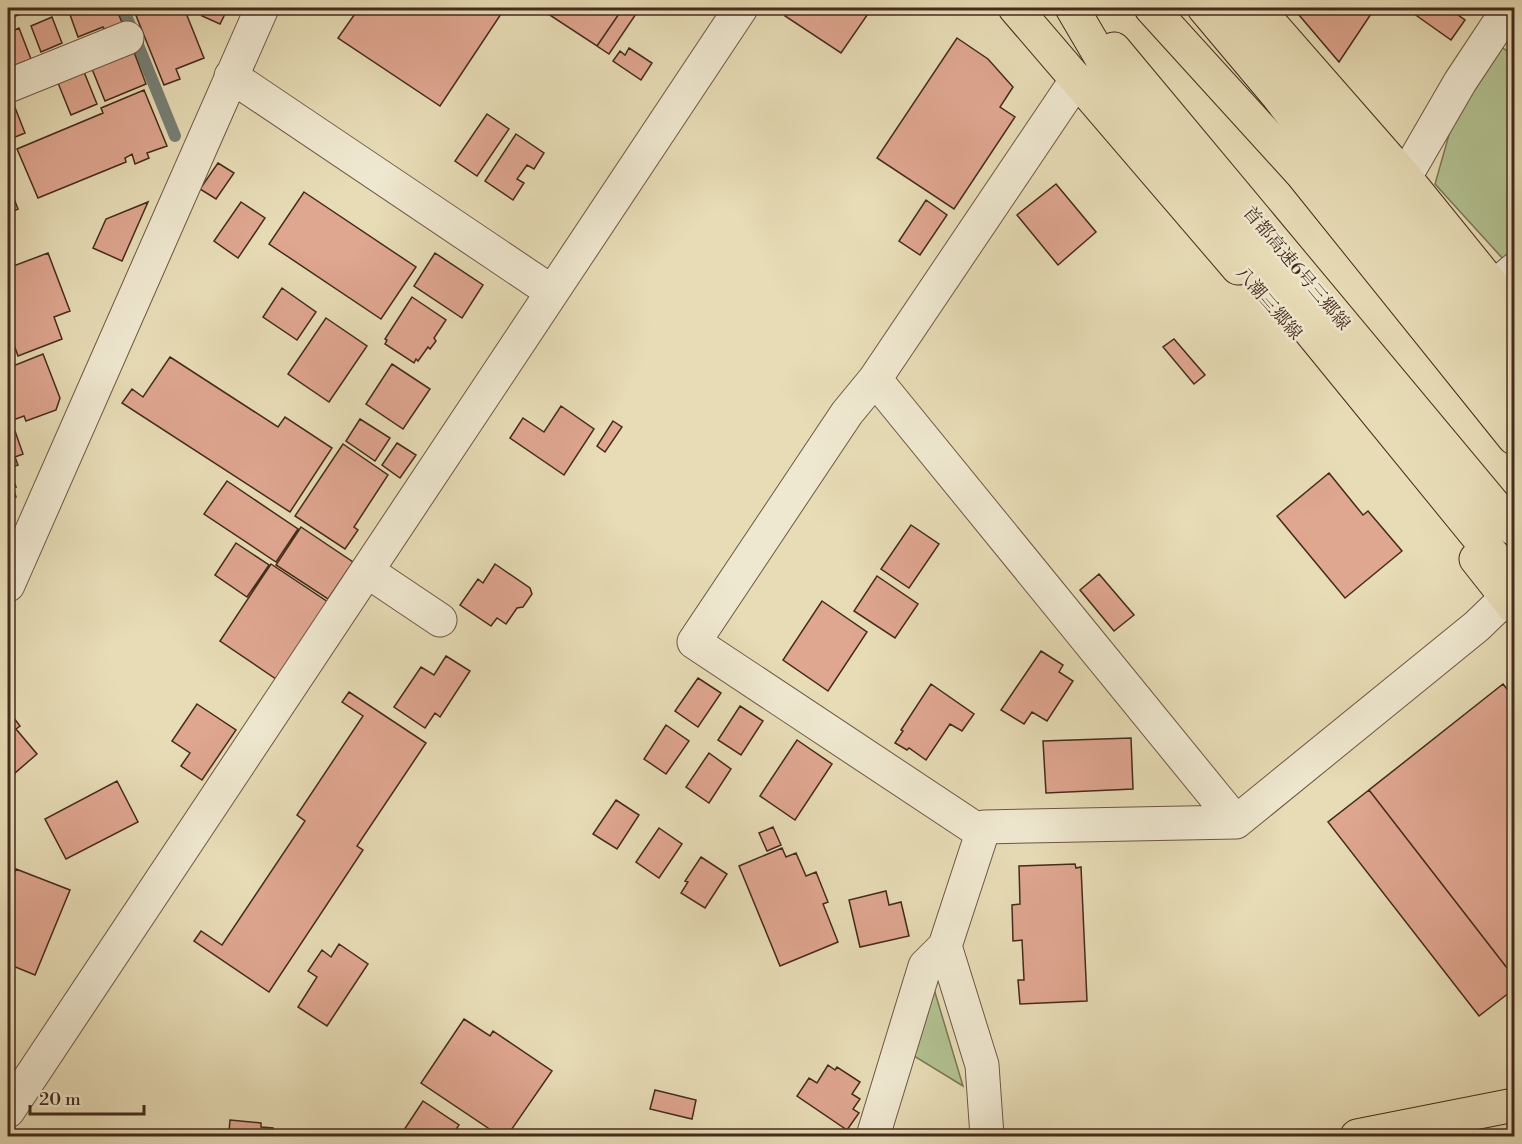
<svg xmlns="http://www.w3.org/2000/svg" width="1522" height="1144" font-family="'Libre Bodoni','Noto Serif JP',serif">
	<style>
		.green { fill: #b2c191; stroke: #7c7656; stroke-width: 1.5 }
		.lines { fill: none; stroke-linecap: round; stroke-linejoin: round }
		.stream { stroke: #768077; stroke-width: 12 }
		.building { fill: #dfa690; stroke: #452a1c; stroke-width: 1.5 }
		.minor-casing { stroke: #6e5642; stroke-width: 35 }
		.major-casing { stroke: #452a1c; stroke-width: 35 }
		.highway-casing { stroke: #452a1c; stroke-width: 35 }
		.minor { stroke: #efe8d0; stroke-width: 33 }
		.major { stroke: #e7dcb6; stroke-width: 33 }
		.highway { stroke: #e7dcb6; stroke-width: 33 }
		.labels { text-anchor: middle; stroke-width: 5; stroke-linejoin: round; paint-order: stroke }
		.street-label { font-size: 18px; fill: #452a1c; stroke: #efe8d0 }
	</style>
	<rect width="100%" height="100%" fill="#e7dcb6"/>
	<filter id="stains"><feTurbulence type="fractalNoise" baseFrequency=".00333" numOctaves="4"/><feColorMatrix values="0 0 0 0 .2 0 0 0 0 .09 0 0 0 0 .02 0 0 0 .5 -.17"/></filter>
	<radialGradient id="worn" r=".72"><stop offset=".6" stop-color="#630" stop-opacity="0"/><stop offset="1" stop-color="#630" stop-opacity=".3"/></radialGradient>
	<path class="green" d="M1500,46L1514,56V251L1504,260L1435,184L1454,117Z
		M931,979L963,1086L909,1053Z"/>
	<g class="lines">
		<path class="stream" d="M123,8L175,136"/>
	</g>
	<path class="building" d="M8,8H37L8,19Z
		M72,8H116L123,25L106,32L103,27L78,37L68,9Z
		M133,8H184L204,58L176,69L180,79L164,85Z
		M207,8H228L220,24L202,16Z
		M359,8H505L440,106L338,38Z
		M539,8H623L597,46Z
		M623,8H640L609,54L597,46Z
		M790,8H872L841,53L785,16Z
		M1293,8H1375L1339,62Z
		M1413,8H1448L1465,20L1451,40L1410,11Z
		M52,17L62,43L41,52L31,26Z
		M19,28L31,59L8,68V33Z
		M957,38L988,59L1013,87L1000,107L1015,117L954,209L877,158Z
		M629,48L652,63L641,80L613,61L620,51L625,55Z
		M134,52L146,84L105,101L92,69Z
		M84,72L97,104L71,115L58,83Z
		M144,90L167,146L147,153L149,158L135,164L132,154L125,158L126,162L38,198L17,149L103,113L101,108Z
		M12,100L25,133L8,140V101Z
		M487,114L509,129L477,176L455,161Z
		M516,134L544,153L534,169L527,165L517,179L524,183L513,200L485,181Z
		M218,163L234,173L216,199L200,189Z
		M8,183L18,209L8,213Z
		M1056,184L1096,232L1058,265L1017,215Z
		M304,192L416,267L381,319L269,244Z
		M926,200L947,215L920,255L899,241Z
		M148,202L122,261L93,248L106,219Z
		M241,202L265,218L238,258L214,241Z
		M48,253L70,311L54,317L62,339L18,356L8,328V268Z
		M435,253L483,285L462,318L414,286Z
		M282,288L316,312L297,340L263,317Z
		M412,297L446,320L434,338L436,341L430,349L428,347L418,361L416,359L414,363L385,344L387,340L385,339Z
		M326,318L367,346L329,402L288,374Z
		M1174,339L1205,375L1194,384L1163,347Z
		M43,354L60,398L56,410L26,421L24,416L8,422V368Z
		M170,357L278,427L285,417L332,448L290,512L122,403L132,389L143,397Z
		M392,364L430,389L403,429L366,404Z
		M561,406L594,429L564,475L510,438L523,418L544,432Z
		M360,419L390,438L375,461L346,441Z
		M613,421L622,427L605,452L597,446Z
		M15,431L23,454L15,457L18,465L9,468L16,487H13L16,497L8,500V433Z
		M397,443L416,455L400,478L382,465Z
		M343,444L388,475L354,527L358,530L345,549L295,516Z
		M1329,473L1363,515L1368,511L1402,551L1345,598L1277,516Z
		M227,481L298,529L276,562L204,514Z
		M911,525L939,544L909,588L881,569Z
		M301,527L353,562L328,599L276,565Z
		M236,543L269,565L247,597L215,575Z
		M271,564L328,602L276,679L220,641Z
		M495,564L530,588L532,594L523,607L517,608L506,624L497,618L491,626L460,605L478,579L483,583Z
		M1099,574L1134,615L1114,631L1080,590Z
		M877,576L918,604L895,638L854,611Z
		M822,601L867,632L828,691L783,660Z
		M1041,651L1063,665L1059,672L1073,681L1047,721L1032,712L1024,724L1001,710Z
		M446,656L470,671L440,717L435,713L425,728L394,707L421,667L434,675Z
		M698,678L721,693L698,727L675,711Z
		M931,684L974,714L962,731L950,724L926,760L909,748L907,750L895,743L903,731L901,730Z
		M1503,684L1514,698V977L1369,790Z
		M349,692L426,743L357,846L363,850L269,992L194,941L201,931L222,945L305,821L297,815L363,716L342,702Z
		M197,704L236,730L202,780L181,766L190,753L172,741Z
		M740,706L763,721L741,755L718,740Z
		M8,710L20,726L16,729L37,754L8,779Z
		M666,725L689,741L666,774L644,759Z
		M1131,738L1133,789L1046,793L1043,741Z
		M797,740L832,764L795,820L760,796Z
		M709,753L731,769L709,803L686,787Z
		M117,781L138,822L66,859L45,819Z
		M1369,790L1514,977V989L1479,1016L1328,822Z
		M616,800L639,815L617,849L593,834Z
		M773,827L781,845L767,851L759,833Z
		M659,828L682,844L659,878L636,862Z
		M782,848L786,857L796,853L806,876L816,872L828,902L823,904L838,942L780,966L739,866Z
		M701,857L727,874L705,908L681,893L688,882L685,881Z
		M1075,864L1076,868L1081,867L1087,1001L1020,1004L1018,980H1024L1022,940L1013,941L1012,905L1020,904L1019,866Z
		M16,869L70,890L35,975L8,964V890Z
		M886,891L889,905L901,902L909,936L860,947L849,900Z
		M339,944L368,964L327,1026L298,1007L317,977L308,971L322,950L331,957Z
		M464,1019L490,1036L493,1031L552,1071L507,1136H500L421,1083Z
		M828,1065L835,1070L837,1067L860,1082L852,1094L860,1099L853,1109L859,1113L847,1130L797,1096L809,1078L817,1083Z
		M655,1090L696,1100L692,1119L650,1109Z
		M423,1101L459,1125L455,1131L464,1136H400Z
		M230,1120L261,1123V1127L273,1128L272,1136H218L219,1130L229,1132Z"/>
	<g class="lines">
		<defs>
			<path id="minor" d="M231,76L552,292
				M1077,79L875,379L1236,822
				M8,86L127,38
				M1405,177L1460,82L1509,8
				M1494,287L1514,270
				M875,379L847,413L694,642L982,833
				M367,571L440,620
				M8,585L262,8
				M8,1111L741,8
				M873,1136L925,966L945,946
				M987,1136L982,1065L945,946L984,827L1236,822L1477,626L1507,597"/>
			<path id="major" d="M1015,8L1238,268
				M1204,8L1278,96L1383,234L1514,398
				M1257,8L1405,177L1514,312
				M1476,559L1514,607
				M1357,1136L1514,1105"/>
			<path id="highway" d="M1072,8L1137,119L1514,581
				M1151,8L1302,174L1514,438
				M1227,8L1514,358
				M1114,49L1514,529"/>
		</defs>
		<use href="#minor" class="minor-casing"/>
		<use href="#major" class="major-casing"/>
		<use href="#highway" class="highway-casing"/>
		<use href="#minor" class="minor"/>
		<use href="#major" class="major"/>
		<use href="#highway" class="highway"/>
	</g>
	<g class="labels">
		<g class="street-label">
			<text transform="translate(1297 268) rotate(50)" y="6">首都高速6号三郷線</text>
			<text transform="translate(1269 303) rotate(49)" y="6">八潮三郷線</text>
		</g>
	</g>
	<rect width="1522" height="1144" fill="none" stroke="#e7dcb6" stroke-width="30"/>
	<rect x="9" y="9" width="1504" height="1126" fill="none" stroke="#452a1c" stroke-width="3"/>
	<rect x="15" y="15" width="1492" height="1114" fill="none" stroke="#452a1c" stroke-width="1.5"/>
	<path d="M30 1105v9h114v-9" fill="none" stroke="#452a1c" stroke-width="3"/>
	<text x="39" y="1105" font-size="18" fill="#452a1c" stroke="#efe8d0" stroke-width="4.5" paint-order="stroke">20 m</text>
	<rect width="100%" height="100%" filter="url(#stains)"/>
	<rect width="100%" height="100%" fill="url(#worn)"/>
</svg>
